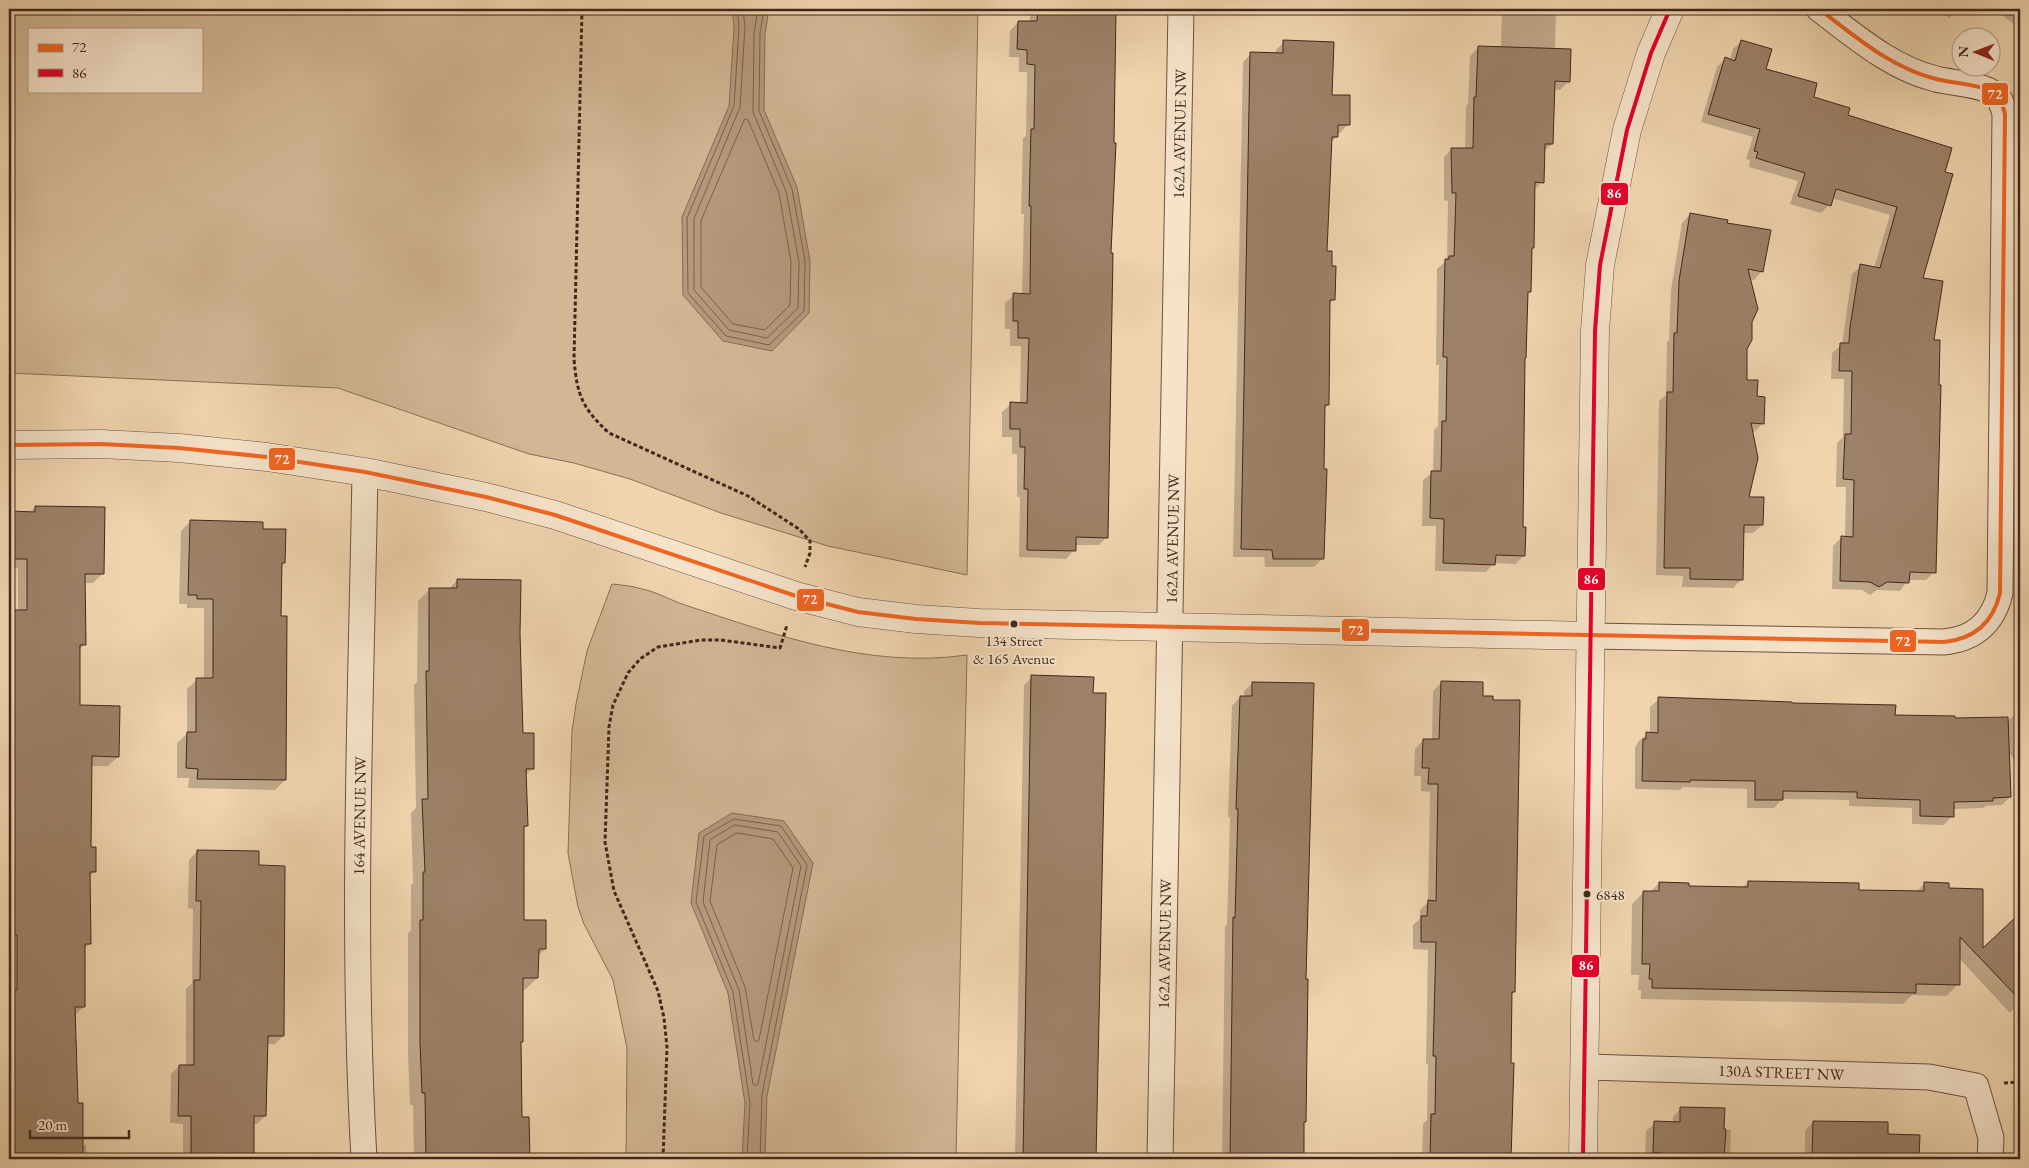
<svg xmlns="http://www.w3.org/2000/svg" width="2029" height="1168" font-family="'EB Garamond',serif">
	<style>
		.green { fill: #d2b795; stroke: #8a6f58; fill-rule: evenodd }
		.water { fill: #b5997c; stroke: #876b56 }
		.shadow { fill: #0003 }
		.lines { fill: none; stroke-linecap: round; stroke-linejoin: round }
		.shore { stroke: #7c604c; stroke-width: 1 }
		.building { fill: #9c8168; stroke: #43271c }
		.minor-casing { stroke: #6e5240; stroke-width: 27 }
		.tertiary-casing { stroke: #6e5240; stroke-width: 29 }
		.path { stroke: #43271c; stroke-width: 3; stroke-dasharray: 4 2.5; stroke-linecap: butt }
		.minor { stroke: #f5e3ca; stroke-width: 25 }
		.tertiary { stroke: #f5e3ca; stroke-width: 28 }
		.bus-1-casing { stroke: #f5e3ca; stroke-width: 8 }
		.bus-2-casing { stroke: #f5e3ca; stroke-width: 8 }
		.bus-1 { stroke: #f26522; stroke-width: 4 }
		.bus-2 { stroke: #e4002b; stroke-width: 4 }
		.bus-dot { fill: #43271c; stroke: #f5e3ca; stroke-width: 2 }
		.labels { text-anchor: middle; stroke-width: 4; stroke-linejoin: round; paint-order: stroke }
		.bus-label { font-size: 15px; fill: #43271c; stroke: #f5e3ca }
		.street-label { font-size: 16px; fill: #43271c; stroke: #f5e3ca }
		.line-badge { stroke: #f5e3ca; stroke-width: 2 }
		.badge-label { font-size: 14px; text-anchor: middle; font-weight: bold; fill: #fff }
	</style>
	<rect width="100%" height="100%" fill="#efd4ae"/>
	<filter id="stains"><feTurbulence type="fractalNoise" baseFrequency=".004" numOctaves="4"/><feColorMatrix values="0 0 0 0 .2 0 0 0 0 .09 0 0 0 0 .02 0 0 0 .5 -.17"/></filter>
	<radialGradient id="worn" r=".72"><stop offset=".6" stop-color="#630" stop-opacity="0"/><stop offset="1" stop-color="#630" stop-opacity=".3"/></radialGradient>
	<path class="green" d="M9,9H978L967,575L828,546L721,513L630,479L574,463L529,454L338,388L9,373ZM29,29H201V91H29Z
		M612,584C622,585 632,586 642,589C657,592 670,600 685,605C776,635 869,669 967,655L956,1159H626L627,1048L613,980L584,924L578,907L568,853L572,731L576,704L587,651Z"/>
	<path class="water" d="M732,9H769L765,34L764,110L797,187L810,261L809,313L772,351L723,341L683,295L682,217L729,106L734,27Z
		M732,813L784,821L813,863L767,1096L765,1159H742L745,1103L728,993L691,903L699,833Z"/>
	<path class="shadow" d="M1030,9H1116L1110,254L1107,537L1099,545H1075L1074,550L1066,559L1019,557L1020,497H1017V454H1012V437H1002V412L1011,404H1020L1021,346H1010V329H1005V303L1014,295H1022L1024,214H1021L1023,138L1026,136L1027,72H1019V57H1009L1010,31L1018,22H1030Z
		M1502,9H1556L1555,49L1569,81L1560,90L1554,89L1552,144L1543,152L1542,182L1534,190L1533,247L1530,250V291L1526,295L1524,359L1522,529L1524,555L1516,564L1494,563L1486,572L1435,571L1436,526H1422L1423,480L1433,472L1434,430L1438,426L1439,365H1436L1437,269L1447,260L1448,201L1444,200V157L1452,149H1465L1466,106L1468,104L1470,56L1478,48H1501Z
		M1940,9H1958L1949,18Z
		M1994,9H2020V29Z
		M1742,41L1764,70L1944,173L1922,279L1932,341L1934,572L1926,580H1908L1900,591L1877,590L1870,595L1862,590L1832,589L1833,546L1841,538H1845L1846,487H1836L1837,443L1843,437L1844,379H1831L1832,353L1842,345L1852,274L1861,266L1874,268L1890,215L1832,198L1829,205L1821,213L1790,204L1798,181L1749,167L1750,160L1746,159L1753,137L1701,122L1717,67L1725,59L1730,60L1733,49Z
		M1284,42L1331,96L1348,124L1340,133H1337V137L1330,143L1325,252L1334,299L1329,304L1328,405L1324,409L1322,559L1314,567H1265L1264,557H1233L1243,62L1251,54H1276V50Z
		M1690,214L1726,224L1762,271L1754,280L1749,279L1751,321L1746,348L1745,381L1756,398L1763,423L1754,432L1751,431L1748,498L1762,525L1753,533H1742L1741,580L1733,588L1682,587L1683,576L1656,575L1659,401L1666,395L1667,342L1669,340L1671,290L1682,223Z
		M35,507L102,574L93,583H84L85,644L79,650V707L118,757L108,766H91L89,848L95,871L88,878L89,944L84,949V1007L74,1016L77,1104L82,1145H86L87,1159H9V611H18V568H9V513H29Z
		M191,521L261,530L284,562L281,566L280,617L285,780L275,790L188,788L189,778H177V743L187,734V689L197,680H204V608H187V604H179L181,531Z
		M457,580L519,634L522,734L533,768L525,776L527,825L523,829V922L545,949L538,956L537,978L525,990H522L519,1043L520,1118H528L529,1159H414L413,1105H410L408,1054V933L411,930V885L413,883L411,813L416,808L414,685L417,682L418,601L430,589H449Z
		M1032,677L1092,694H1105L1095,1159H1015L1024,685Z
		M1442,682L1482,697L1514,991L1511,994L1510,1064H1512L1510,1159H1422L1423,1124L1427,1120L1428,1064H1426L1428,950L1413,949V925L1420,919V910L1428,902L1430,792L1421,791V776H1414L1415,749L1423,740H1432L1433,691Z
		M1253,683L1305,980V1122L1303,1124V1159H1222L1225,927L1227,925L1230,817H1228L1232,706L1240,697H1244V691Z
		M1659,699L1791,704L1894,716L1954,720L2007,721L2020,711V768L2009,753L2010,797L2002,805L1986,806L1983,808L1953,809L1952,816L1944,825L1912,824V808L1849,806V800L1782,799L1774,808H1747V789L1683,787L1680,790L1635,789V748L1638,742L1647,734H1650V707Z
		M197,851L257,867L283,1036L275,1044H266L265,1116L257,1124H253V1159H183V1124L170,1123L171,1074L179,1066H186V989L192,983L193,909L188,908L189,860Z
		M1748,882L1858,891L1916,892L1924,884L1947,889L1981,951L2020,915V1003L2010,1013L1959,958L1958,984L1947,996L1912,995L1903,1004L1641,999V990H1638L1639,975H1631L1632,904L1644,892H1650L1659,883L1687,887L1742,888Z
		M1681,1108L1723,1130H1731L1730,1159H1645L1646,1131L1655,1123H1673V1117Z
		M1813,1122L1886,1135L1918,1136V1159H1805V1131Z"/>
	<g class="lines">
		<path class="shore" d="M737,9L739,27L734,106L687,218L688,293L726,336L769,345L804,311L805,261L792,189L759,111L760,33L764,9
			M743,9L745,27L740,107L694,219V290L729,330L767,338L798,308L799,262L786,191L753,112L754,33L758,9
			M745,119L748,120L779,193L791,262L790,305L765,330L733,324L701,287V221Z
			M735,825L778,832L801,866L758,1084L756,1086L753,1084L739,990L703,902L710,840Z
			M737,833L773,839L793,868L759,1040L757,1042L754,1040L745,987L710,901L717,845Z
			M747,1159L750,1103L733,992L696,902L704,836L734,819L781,826L807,865L762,1095L760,1159"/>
	</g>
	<path class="building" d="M1038,9H1116L1114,143H1116L1111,253H1113L1108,538L1076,537V551L1027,550L1028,489H1024L1025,447H1020V429H1010V402L1027,403L1029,338H1018V321H1013V293L1030,294L1031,206H1029L1031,129H1034L1035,65L1027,64V50L1017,49L1018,21H1037Z
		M1283,40L1334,42L1332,95H1350V125H1338V137H1332L1327,251H1332V266H1336L1335,300H1330L1329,405H1325L1324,469H1327L1324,559H1273L1272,550L1241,549L1250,52L1283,53Z
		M1741,40L1772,49L1766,69L1817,83L1814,97L1850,108L1848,115L1952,148L1945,172L1953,174L1923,278L1943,281L1934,340H1940L1939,385H1941L1936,573L1910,572L1909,583L1887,582L1879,587L1870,582L1840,581L1841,536L1853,537L1854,480L1843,479L1845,434H1851L1852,371H1839L1840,343H1849L1850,327L1860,264L1880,268L1897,207L1836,189L1831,206L1798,196L1805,173L1756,158L1758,152L1754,151L1760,129L1708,114L1725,57L1735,61Z
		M1478,46L1571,49L1570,82L1555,81L1553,144H1545L1544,183L1535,182L1534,248H1532L1531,292H1528L1526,358H1525L1523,527H1526L1525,556L1496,555L1495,565L1443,563L1444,519L1430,518L1431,471H1441L1442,421H1446L1447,357H1443L1445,259H1449V256H1454L1456,193H1452L1451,148H1473L1474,97H1476Z
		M1690,213L1728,220L1727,223L1771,230L1763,272L1748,269L1758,309L1752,322V340L1747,349V380H1758L1757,396L1765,397L1764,424L1751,423L1758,458L1749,497H1764L1763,525H1744L1743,580L1690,579V568H1664L1667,392H1673L1674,333H1677L1679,281Z
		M35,506L105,507L104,574H85L86,645H80V705L120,706L119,757L92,756L91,847H96V872H90L91,944H85V1007H75L78,1103H83V1159H9V990H17V935H9V610H27V559H9V511L35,512Z
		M190,520L263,522V529H286L285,563H282L281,616H287L286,780L197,779L198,769L186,768L187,732H196V678H213V599H197V595H188Z
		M457,579L521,580L520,634L523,733H534V769H526L528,826H524V920H546V949H539L538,978H523V1042H521L522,1117H529L530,1159H426L425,1093H422L420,1042V920H423V872H425L422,799H428L426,671H429V588H457Z
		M1031,675L1094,677L1093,693H1106L1096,1159H1023Z
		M1441,681L1483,682V696H1493V700H1520L1515,992H1512L1511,1063H1514L1511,1159H1430L1431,1114H1435L1436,1056H1433L1436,942H1421V916H1427L1428,900L1436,901L1438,784H1428L1429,768H1422L1423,739H1439Z
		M1252,682L1314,683L1306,979H1308L1306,1122H1304V1159H1230L1233,917L1235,918L1238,809H1236L1240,696H1252Z
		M1658,697L1792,702V703L1896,705L1895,715L1955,716V718L2008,717L2011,797L1993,798V801L1954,802V817L1920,816V800L1857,798V792L1783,791V800H1755V781L1690,780V782L1642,781L1643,739H1646V732L1658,733Z
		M197,850L259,851V865L285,866L284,1036H268L266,1116H254V1159H191V1116H178L179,1065H194V980H200L201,901H196Z
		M1748,881L1859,883V890L1924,891V882L1949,883V888L1983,889V948L2020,913V1000L1960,937V985L1916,984V993L1652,988V979H1649L1650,964H1642L1643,891H1659V882L1689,883V886L1748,887Z
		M1680,1107L1725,1108L1724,1129H1726L1724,1158L1661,1156V1153H1653L1654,1121L1680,1122Z
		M1813,1121L1888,1122V1134L1920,1135L1919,1159H1812Z"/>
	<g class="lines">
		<defs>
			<path id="minor" d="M1590,636L1944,642C1974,639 1993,623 2000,593L2005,114C2004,109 2002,104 2000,100C1990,83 1953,84 1936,79C1891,68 1855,36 1819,9
				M1586,1067L1929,1077L1976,1086L1991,1138L1990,1159
				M364,1159C351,930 361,701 365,472
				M1160,1159L1181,9"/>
			<path id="tertiary" d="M9,445L101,444L179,448L267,457L365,472L486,497L555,515L796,596L858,612L916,619L979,623L1590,636
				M1583,1159L1595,331L1600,265L1627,130L1651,53L1670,9"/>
		</defs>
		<use href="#minor" class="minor-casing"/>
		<use href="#tertiary" class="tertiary-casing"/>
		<path class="path" d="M582,9L574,359C577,395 582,408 609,433L748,496L799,529L810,541V553L805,567
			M2004,1083L2020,1082
			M663,1159L667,1047L664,1018L658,991L614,891L605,842L609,727L613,705L628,673L640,659L658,647L701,640H721L780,648L787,625"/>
		<use href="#minor" class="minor"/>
		<use href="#tertiary" class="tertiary"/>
		<defs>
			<path id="bus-1" d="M9,445L101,444L179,448L267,457L365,472L486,497L555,515L796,596L858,612L916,619L979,623L1944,642C1974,639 1993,623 2000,593L2005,114C2004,109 2002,104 2000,100C1990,83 1953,84 1936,79C1891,68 1855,36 1819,9"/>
			<path id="bus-2" d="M1583,1159L1595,331L1600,265L1627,130L1651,53L1670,9"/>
		</defs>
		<use href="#bus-1" class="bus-1-casing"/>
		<use href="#bus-2" class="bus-2-casing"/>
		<use href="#bus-1" class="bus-1"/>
		<use href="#bus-2" class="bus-2"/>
	</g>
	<g class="bus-dot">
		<circle cx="1014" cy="624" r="4.5"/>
		<circle cx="1587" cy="894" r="4.5"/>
	</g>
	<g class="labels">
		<g class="bus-label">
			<text x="1014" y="646">134 Street<tspan x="1014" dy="18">&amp; 165 Avenue</tspan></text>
			<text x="1596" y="900" text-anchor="start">6848</text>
		</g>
		<g class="street-label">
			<text transform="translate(1179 134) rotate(-89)" y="6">162A AVENUE NW</text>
			<text transform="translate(1172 539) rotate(-89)" y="6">162A AVENUE NW</text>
			<text transform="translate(359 816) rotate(-89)" y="6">164 AVENUE NW</text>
			<text transform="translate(1164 944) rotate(-89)" y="6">162A AVENUE NW</text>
			<text transform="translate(1781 1072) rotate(2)" y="6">130A STREET NW</text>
		</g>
	</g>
	<g class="line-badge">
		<rect x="1981" y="82" width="28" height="24" rx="5" fill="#f26522"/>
		<rect x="1600" y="182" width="29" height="24" rx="5" fill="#e4002b"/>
		<rect x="268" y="447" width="28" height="24" rx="5" fill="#f26522"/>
		<rect x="1577" y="567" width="29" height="24" rx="5" fill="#e4002b"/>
		<rect x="796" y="588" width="29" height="24" rx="5" fill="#f26522"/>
		<rect x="1341" y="618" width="29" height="24" rx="5" fill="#f26522"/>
		<rect x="1889" y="629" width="28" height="24" rx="5" fill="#f26522"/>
		<rect x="1571" y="954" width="29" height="24" rx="5" fill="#e4002b"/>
	</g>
	<g class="badge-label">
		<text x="1995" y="99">72</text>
		<text x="1614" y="198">86</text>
		<text x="282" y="464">72</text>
		<text x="1591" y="584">86</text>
		<text x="810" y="604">72</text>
		<text x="1356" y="635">72</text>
		<text x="1903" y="646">72</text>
		<text x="1586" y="970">86</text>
	</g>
	<rect width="2029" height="1168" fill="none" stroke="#efd4ae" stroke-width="30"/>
	<rect x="10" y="10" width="2009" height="1148" fill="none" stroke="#43271c" stroke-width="2.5"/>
	<rect x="15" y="15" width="1999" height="1138" fill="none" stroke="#43271c"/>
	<rect x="28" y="28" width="175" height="65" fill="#f5e3ca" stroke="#ae9884"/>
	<rect x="38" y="44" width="25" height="8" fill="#f26522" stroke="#ae9884"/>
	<text x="72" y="52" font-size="15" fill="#43271c">72</text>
	<rect x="38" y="69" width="25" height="8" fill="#e4002b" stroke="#ae9884"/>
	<text x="72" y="78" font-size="15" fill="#43271c">86</text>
	<g transform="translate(1976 52) rotate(271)"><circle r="24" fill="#f5e3ca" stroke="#ae9884"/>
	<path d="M0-4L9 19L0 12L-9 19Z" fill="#8f2418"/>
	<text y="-8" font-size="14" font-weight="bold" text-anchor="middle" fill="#43271c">N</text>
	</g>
	<path d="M30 1130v8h99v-8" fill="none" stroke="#43271c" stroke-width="2.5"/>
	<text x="38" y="1130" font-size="15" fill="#43271c" stroke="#f5e3ca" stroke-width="4" paint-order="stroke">20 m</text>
	<rect width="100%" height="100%" filter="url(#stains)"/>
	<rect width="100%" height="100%" fill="url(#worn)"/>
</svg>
